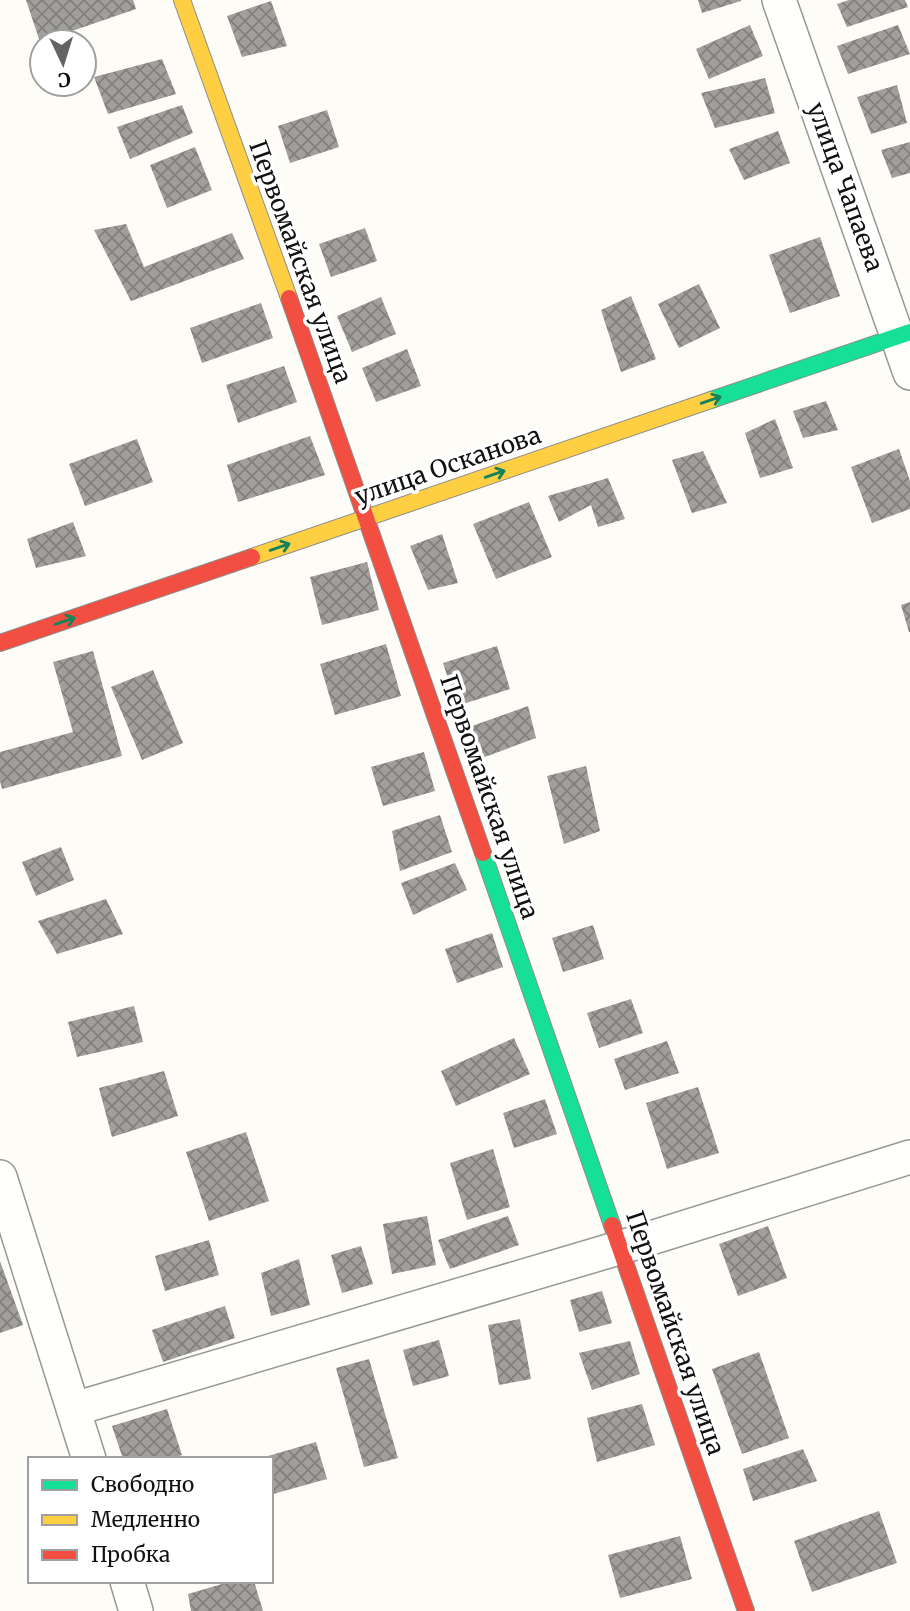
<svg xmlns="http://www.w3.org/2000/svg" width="910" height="1611" font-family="Merriweather,serif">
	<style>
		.building { fill: url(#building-cross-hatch) }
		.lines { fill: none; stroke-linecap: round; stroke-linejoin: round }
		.street-casing { stroke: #979795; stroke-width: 36 }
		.fast-casing { stroke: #8e8d8b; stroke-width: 18 }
		.slow-casing { stroke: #8e8d8b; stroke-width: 18 }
		.jam-casing { stroke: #8e8d8b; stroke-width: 18 }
		.street { stroke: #fffffe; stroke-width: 33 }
		.fast { stroke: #16e098; stroke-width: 16 }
		.slow { stroke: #ffcf43; stroke-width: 16 }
		.jam { stroke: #f24e42; stroke-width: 16 }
		.oneway { stroke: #14835b }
		.labels { text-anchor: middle; stroke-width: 7; stroke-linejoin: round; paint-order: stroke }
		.street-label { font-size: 24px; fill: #111; stroke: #fff }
	</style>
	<defs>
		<pattern id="building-cross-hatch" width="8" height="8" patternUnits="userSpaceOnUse" patternTransform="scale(1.75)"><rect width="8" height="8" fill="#a19f9c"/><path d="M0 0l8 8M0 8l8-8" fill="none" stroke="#82807e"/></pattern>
	</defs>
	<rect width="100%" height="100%" fill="#fdfcf7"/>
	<path class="building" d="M26,0H133L136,9L40,42Z
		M698,0H741V1L702,13Z
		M849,0H905L908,7L847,27L837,4Z
		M271,1L287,46L242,57L227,16Z
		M750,25L763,56L709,79L696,49Z
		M898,25L910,54L848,74L837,46Z
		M162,59L176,94L108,114L94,77Z
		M765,78L775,113L715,128L701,93Z
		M897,85L907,123L871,134L857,97Z
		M182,105L193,133L130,159L117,127Z
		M327,110L339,147L290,163L278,126Z
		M778,131L790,163L744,180L729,149Z
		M910,142V173L892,178L881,150Z
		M195,147L212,190L167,208L150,165Z
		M126,224L144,267L232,233L244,259L131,301L94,230Z
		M365,228L377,261L331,277L319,244Z
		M820,237L840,296L790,313L769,255Z
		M699,284L720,328L679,348L658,304Z
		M631,296L656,359L621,372L601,310Z
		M381,297L396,334L352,352L337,316Z
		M261,303L273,338L202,363L190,328Z
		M407,349L421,386L376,402L362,368Z
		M284,366L297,402L238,423L226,385Z
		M826,401L838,430L803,438L793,411Z
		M775,419L793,468L760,478L745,433Z
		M310,436L325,475L238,502L227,465Z
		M137,439L153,482L85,506L69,464Z
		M899,449L910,481V509L872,523L851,467Z
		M703,451L727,503L692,513L672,460Z
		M608,478L625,519L598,527L591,505L559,522L548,496Z
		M529,502L552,557L496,579L473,524Z
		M73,522L86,556L36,568L27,539Z
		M442,534L458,583L428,590L410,546Z
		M367,562L379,610L322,625L310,577Z
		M910,602V632H909L901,605Z
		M386,644L401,696L335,715L320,664Z
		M497,646L510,689L457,706L443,663Z
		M93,651L122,756L2,789L0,781V752L73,732L53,662Z
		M153,670L183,743L142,760L111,687Z
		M528,706L536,738L482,758L472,726Z
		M424,752L435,791L383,806L371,767Z
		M586,766L600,831L564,844L547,776Z
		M440,815L452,852L400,871L392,831Z
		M61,847L74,880L36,896L22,862Z
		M455,863L467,890L413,915L401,883Z
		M106,899L123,934L57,954L38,921Z
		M593,925L604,959L563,972L552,938Z
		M492,933L503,967L457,983L445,949Z
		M631,999L643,1033L599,1048L587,1013Z
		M134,1006L143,1042L77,1057L68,1022Z
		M514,1038L530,1074L456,1106L441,1071Z
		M667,1041L679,1073L625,1090L614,1059Z
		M164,1071L178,1116L112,1137L99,1088Z
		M698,1087L719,1153L667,1169L646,1103Z
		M545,1099L557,1134L514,1148L503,1113Z
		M246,1132L269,1201L209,1221L186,1152Z
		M493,1149L510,1207L467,1220L450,1163Z
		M427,1216L436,1265L392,1274L383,1224Z
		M508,1216L519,1245L450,1269L438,1240Z
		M768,1226L787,1278L738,1296L719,1244Z
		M209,1240L219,1275L165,1291L155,1256Z
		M361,1246L373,1284L342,1293L331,1255Z
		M299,1259L310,1305L271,1316L261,1273Z
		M0,1261L23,1325L0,1333Z
		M602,1291L612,1323L579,1332L570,1300Z
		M225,1306L235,1338L163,1362L152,1330Z
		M520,1319L531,1379L499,1385L488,1325Z
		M439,1340L449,1376L413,1386L403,1350Z
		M630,1341L640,1374L592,1390L579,1353Z
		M759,1352L789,1438L742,1454L712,1369Z
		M369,1359L398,1458L364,1467L336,1368Z
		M642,1404L655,1445L597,1462L587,1418Z
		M167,1409L182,1455L169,1459H123L112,1426Z
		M316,1442L327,1479L273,1494L271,1459L261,1458Z
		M803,1449L817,1481L753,1501L743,1469Z
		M879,1511L897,1563L812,1592L794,1541Z
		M680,1536L692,1579L620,1598L608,1555Z
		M232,1581H254L263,1611H191L188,1594Z"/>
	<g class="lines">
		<defs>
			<path id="street" d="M779,0L910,373
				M0,1177L89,1459
				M74,1409L622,1247L910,1157
				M127,1581L136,1611"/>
			<path id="fast" d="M711,400L910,332
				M483,853L612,1225"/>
			<path id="slow" d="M182,0L289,298
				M252,557L711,400"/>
			<path id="jam" d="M289,298L483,853
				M0,643L252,557
				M612,1225L746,1611"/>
		</defs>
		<use href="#street" class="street-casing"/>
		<use href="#fast" class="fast-casing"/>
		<use href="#slow" class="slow-casing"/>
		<use href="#jam" class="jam-casing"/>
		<use href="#street" class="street"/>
		<use href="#fast" class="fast"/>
		<use href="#slow" class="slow"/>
		<use href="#jam" class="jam"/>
	</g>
	<defs><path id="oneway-shaft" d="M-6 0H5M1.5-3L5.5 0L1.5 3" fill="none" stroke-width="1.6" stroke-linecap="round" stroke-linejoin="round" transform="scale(1.75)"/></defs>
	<g class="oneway">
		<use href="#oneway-shaft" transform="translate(711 400) rotate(-19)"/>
		<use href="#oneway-shaft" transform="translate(495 474) rotate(-19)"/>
		<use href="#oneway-shaft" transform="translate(280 547) rotate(-19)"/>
		<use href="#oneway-shaft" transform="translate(65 621) rotate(-19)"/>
	</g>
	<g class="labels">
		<g class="street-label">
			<text transform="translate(845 187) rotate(70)" y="8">улица Чапаева</text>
			<text transform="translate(300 262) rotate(70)" y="8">Первомайская улица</text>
			<text transform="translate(448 466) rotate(-19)" y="8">улица Осканова</text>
			<text transform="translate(489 797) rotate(71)" y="8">Первомайская улица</text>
			<text transform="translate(675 1333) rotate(71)" y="8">Первомайская улица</text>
		</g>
	</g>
	<rect x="28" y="1457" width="245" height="126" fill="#ffffff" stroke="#a0a0a0" stroke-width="2"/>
	<rect x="42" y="1480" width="35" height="10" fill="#16e098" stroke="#a0a0a0" stroke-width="2"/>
	<text x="91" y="1492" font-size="21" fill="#111111">Свободно</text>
	<rect x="42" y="1515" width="35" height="10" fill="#ffcf43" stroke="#a0a0a0" stroke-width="2"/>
	<text x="91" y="1527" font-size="21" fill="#111111">Медленно</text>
	<rect x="42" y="1550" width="35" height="10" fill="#f24e42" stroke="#a0a0a0" stroke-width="2"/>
	<text x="91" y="1562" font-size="21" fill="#111111">Пробка</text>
	<g transform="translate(63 63) rotate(176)"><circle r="33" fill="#ffffff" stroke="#a0a0a0" stroke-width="2"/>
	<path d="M0-5L12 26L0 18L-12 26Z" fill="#646362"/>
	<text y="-10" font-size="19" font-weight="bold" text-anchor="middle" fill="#111111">С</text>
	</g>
</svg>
